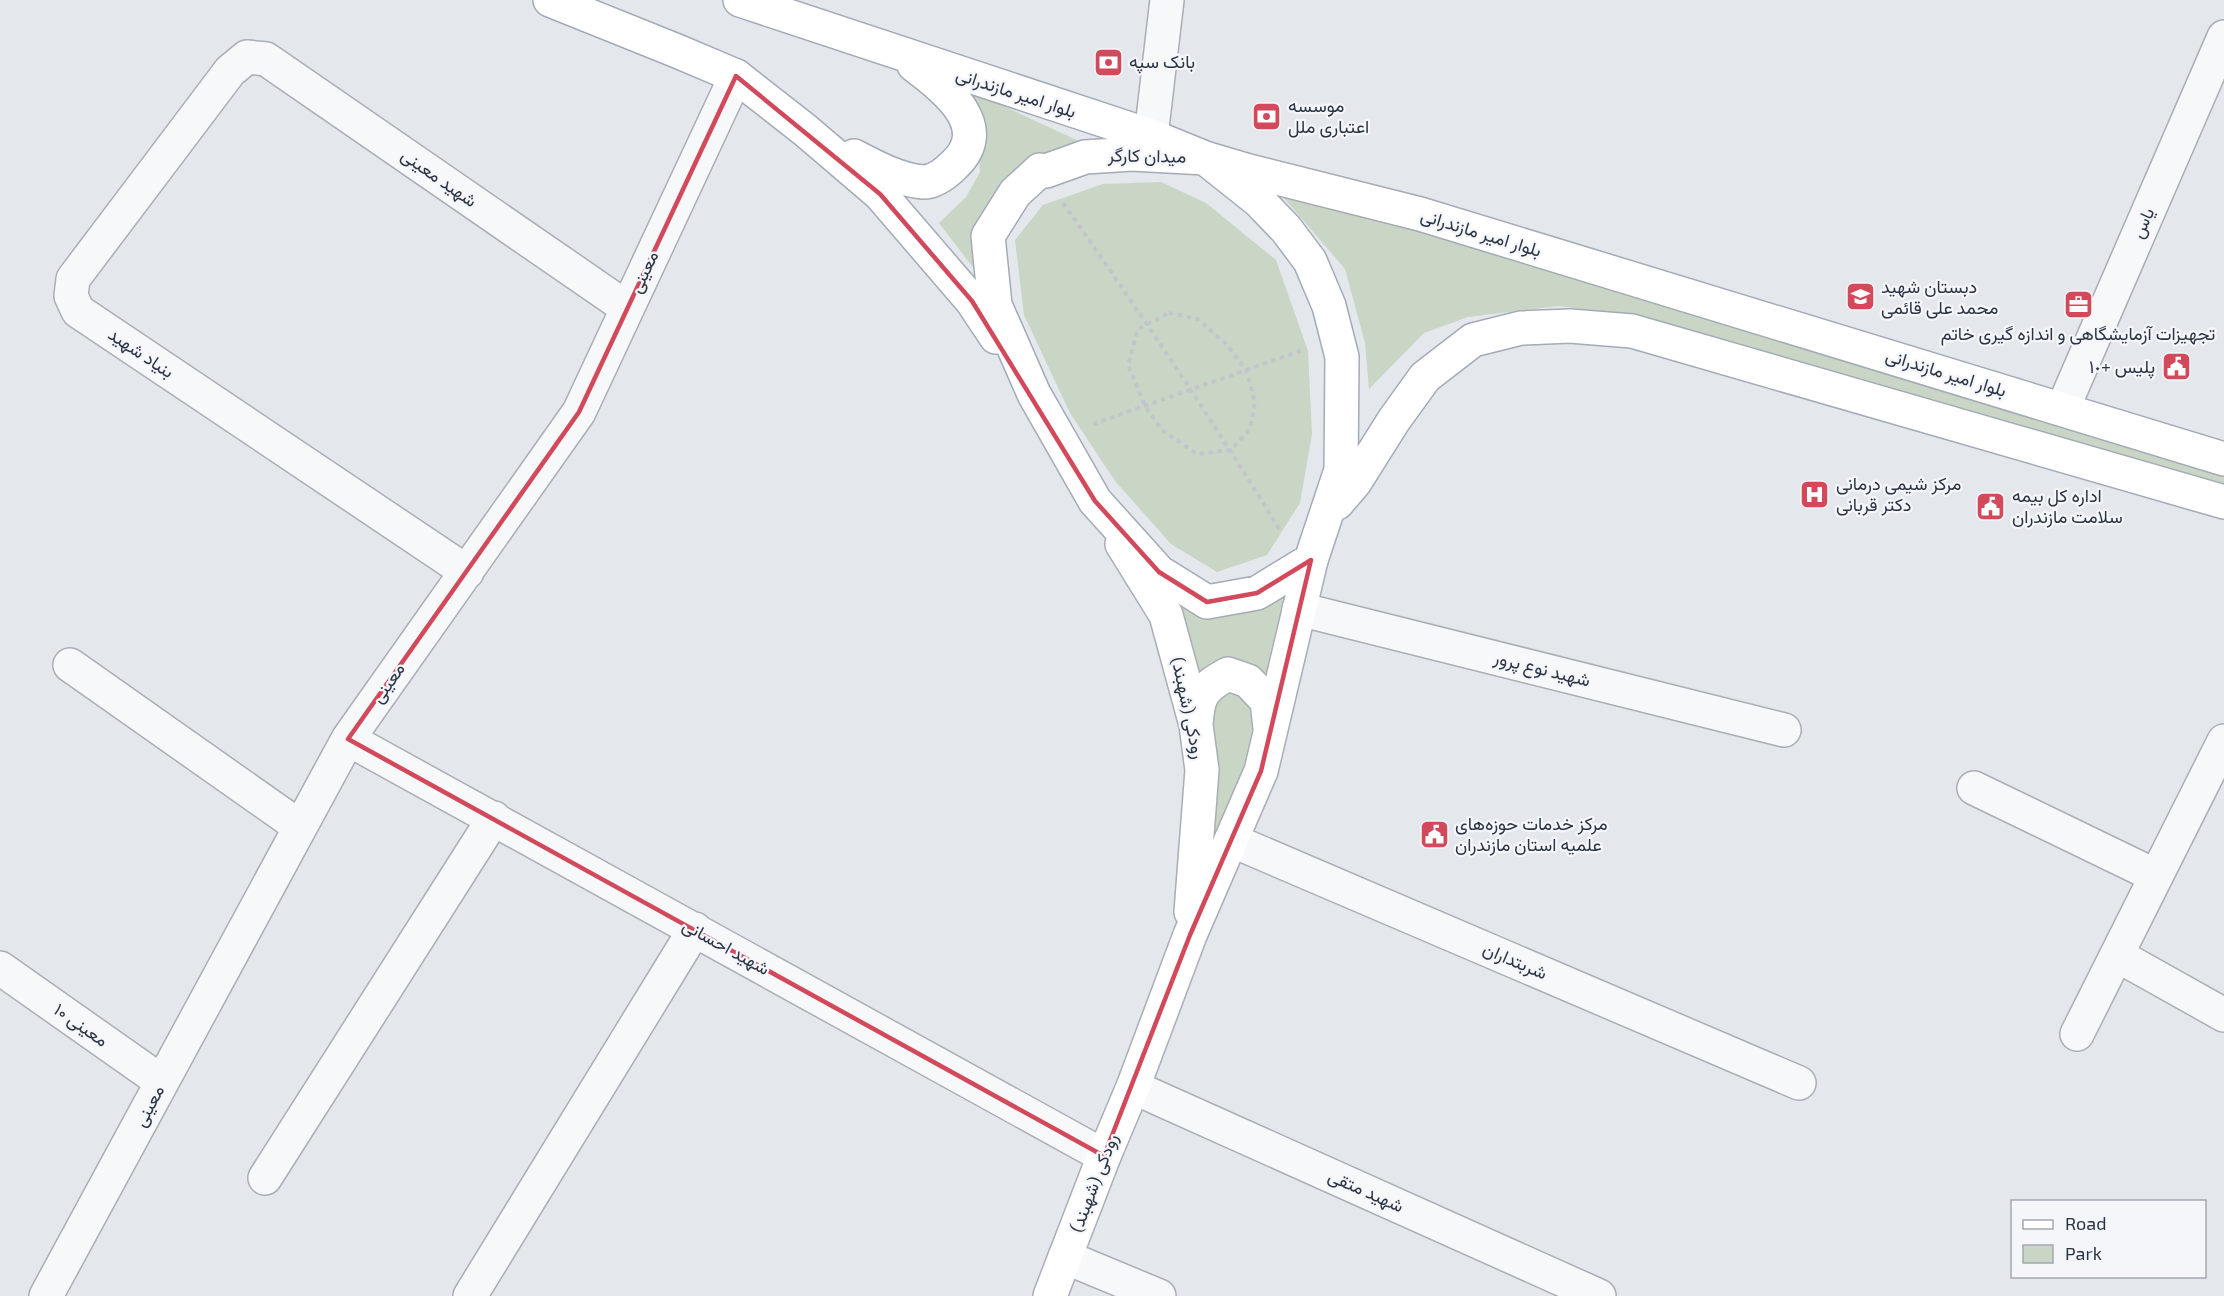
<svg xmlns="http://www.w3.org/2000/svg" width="2224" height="1296" font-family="'Exo 2',Vazirmatn,sans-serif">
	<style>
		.green { fill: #c9d6c5 }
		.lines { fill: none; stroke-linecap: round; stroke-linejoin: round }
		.minor-casing { stroke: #a9aeb7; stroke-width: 36 }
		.secondary-casing { stroke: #a9aeb7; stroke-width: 36 }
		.primary-casing { stroke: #a3abb8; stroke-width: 36 }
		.path { stroke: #c2c5cb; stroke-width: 4; stroke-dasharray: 4.5 4.5; stroke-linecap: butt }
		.minor { stroke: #f7f8fa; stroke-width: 33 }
		.secondary { stroke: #fff; stroke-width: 33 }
		.primary { stroke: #fff; stroke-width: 33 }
		.marked { fill: none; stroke: #d1495b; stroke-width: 4.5; stroke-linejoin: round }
		.labels { text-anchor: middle; stroke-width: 4.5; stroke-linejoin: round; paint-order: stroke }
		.poi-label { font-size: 18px; fill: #2b3445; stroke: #f4f6f9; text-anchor: start }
		.street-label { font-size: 18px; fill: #2b3445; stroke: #f4f6f9 }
	</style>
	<rect width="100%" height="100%" fill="#e4e7ec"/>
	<path class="green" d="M960,86L1079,141L1011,180L981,221L975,270L939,223L966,197L980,172L978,131Z
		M1161,182L1206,203L1276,260L1308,351L1312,434L1300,503L1267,555L1217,572L1171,544L1115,481L1070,413L1024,315L1015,240L1043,205L1103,184Z
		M1278,191L1501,250L2224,468V490L1645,318L1560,306L1468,317L1424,333L1369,389L1365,343L1345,269Z
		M1169,591H1288L1268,686L1196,678Z
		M1227,689L1242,692L1254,705L1256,740L1206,870V704Z"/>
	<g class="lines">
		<defs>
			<path id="minor" d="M1151,136L1167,0
				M2063,408L2224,37
				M467,572L78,311L71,296L73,279L230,71L247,57L266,59L627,308
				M1299,609L1784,730
				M70,665L300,827
				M348,739L1104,1156
				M1974,788L2156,876
				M1231,840L1799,1083
				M2117,955L2224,1015
				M0,968L162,1082
				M2077,1034L2224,741
				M1133,1087L1599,1296
				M265,1178L494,818
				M1065,1257L1159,1296
				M46,1296L348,739L579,412L736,76
				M470,1296L695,929"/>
			<path id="secondary" d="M1122,544L1166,615L1196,725L1202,770L1191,912
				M1196,725C1198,695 1202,688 1228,674L1248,681L1267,701L1270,728
				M1050,1296L1104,1156L1133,1087L1190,935L1261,771L1311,560"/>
			<path id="primary" d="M550,0L677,51L736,76L805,130L880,194L972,301L996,337
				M740,0L1151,136L1205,158L1249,171L1420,214L2224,459
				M1132,154L1205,158L1259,201L1286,229L1310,261L1329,306L1342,357L1341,470L1311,560L1257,593L1207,602L1159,572L1095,501L1034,394L995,305L988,236L1015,193L1040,170L1046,171L1085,157Z
				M854,156C875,167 899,180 923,182C935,182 946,173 954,165C995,127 945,88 914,65
				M1337,503L1355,482L1394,420L1425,377L1473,340L1521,328L1570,326L1632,331L2224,502"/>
		</defs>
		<use href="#minor" class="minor-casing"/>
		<use href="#secondary" class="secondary-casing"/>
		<use href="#primary" class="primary-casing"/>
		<path class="path" d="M1063,203C1139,311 1212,419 1281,532
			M1169,313L1198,319L1227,345L1246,370L1255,402L1250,429L1231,450L1197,454L1162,430L1145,406L1128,365L1138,329Z
			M1093,424L1303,350"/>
		<use href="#minor" class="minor"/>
		<use href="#secondary" class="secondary"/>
		<use href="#primary" class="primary"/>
	</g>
	<path class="marked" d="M736,76L880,194L972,301L1095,501L1159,572L1207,602L1257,593L1311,560L1261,771L1190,935L1104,1156L348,739L579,412Z"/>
	<defs>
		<symbol id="bank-square" viewBox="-11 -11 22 22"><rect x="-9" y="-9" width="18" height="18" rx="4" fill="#d1495b" stroke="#f4f6f9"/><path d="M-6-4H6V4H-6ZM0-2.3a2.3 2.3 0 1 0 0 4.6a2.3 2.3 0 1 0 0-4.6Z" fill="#fff"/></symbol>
		<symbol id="school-square" viewBox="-11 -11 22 22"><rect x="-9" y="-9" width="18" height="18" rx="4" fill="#d1495b" stroke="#f4f6f9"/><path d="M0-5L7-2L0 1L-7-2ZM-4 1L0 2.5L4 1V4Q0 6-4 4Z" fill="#fff"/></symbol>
		<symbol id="office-square" viewBox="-11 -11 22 22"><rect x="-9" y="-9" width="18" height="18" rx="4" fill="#d1495b" stroke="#f4f6f9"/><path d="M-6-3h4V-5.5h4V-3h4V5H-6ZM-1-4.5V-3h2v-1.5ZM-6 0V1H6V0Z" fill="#fff"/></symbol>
		<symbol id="civic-square" viewBox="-11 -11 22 22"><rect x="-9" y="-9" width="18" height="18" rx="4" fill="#d1495b" stroke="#f4f6f9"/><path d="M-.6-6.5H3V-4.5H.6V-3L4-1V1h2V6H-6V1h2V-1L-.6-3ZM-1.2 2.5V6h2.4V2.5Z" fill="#fff"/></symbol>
		<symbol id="hospital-square" viewBox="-11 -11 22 22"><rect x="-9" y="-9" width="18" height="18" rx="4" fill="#d1495b" stroke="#f4f6f9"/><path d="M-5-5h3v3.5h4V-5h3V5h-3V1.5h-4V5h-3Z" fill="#fff"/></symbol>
	</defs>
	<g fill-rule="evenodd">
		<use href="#bank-square" x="1092" y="46" width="33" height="33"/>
		<use href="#bank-square" x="1250" y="100" width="33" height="33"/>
		<use href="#school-square" x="1844" y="280" width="33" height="33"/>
		<use href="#office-square" x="2062" y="288" width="33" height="33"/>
		<use href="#civic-square" x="2160" y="350" width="33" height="33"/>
		<use href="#hospital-square" x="1798" y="478" width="33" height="33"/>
		<use href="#civic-square" x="1974" y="490" width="33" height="33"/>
		<use href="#civic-square" x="1418" y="818" width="33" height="33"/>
	</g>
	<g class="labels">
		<g class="poi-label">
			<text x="1129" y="68">بانک سپه</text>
			<text x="1288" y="112">موسسه<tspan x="1288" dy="21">اعتباری ملل</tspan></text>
			<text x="1881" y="293">دبستان شهید<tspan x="1881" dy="21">محمد علی قائمی</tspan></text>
			<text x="2078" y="340" text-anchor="middle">تجهیزات آزمایشگاهی و اندازه گیری خاتم</text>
			<text x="2155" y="373" text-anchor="end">پلیس +١٠</text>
			<text x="1836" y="490">مرکز شیمی درمانی<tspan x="1836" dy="21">دکتر قربانی</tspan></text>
			<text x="2012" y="502">اداره کل بیمه<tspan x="2012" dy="21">سلامت مازندران</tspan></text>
			<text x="1455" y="830">مرکز خدمات حوزه‌های<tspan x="1455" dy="21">علمیه استان مازندران</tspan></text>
		</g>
		<g class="street-label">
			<text transform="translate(1016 93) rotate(18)" y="6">بلوار امیر مازندرانی</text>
			<text transform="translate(1147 156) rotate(1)" y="6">میدان کارگر</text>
			<text transform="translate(439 178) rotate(35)" y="6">شهید معینی</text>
			<text transform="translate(2143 223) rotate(-66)" y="6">یاس</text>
			<text transform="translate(1481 233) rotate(17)" y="6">بلوار امیر مازندرانی</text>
			<text transform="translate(644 272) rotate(-65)" y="6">معینی</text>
			<text transform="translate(141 353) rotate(34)" y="6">بنیاد شهید</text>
			<text transform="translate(1946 373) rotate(17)" y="6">بلوار امیر مازندرانی</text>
			<text transform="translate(1542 669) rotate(14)" y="6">شهید نوع پرور</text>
			<text transform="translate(388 683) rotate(-55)" y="6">معینی</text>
			<text transform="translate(1188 708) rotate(78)" y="6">رودکی (شهبند)</text>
			<text transform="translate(726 947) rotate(29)" y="6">شهید احسانی</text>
			<text transform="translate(1515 961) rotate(23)" y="6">شربتداران</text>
			<text transform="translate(81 1025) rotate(35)" y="6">معینی ۱۰</text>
			<text transform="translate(149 1106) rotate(-62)" y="6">معینی</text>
			<text transform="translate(1094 1183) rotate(-69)" y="6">رودکی (شهبند)</text>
			<text transform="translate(1366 1191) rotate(24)" y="6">شهید متقی</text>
		</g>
	</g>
	<rect x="2011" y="1200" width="195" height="78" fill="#f4f6f9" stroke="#a4a8b1" stroke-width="1.5"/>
	<rect x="2023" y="1220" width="30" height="9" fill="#ffffff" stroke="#a4a8b1" stroke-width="1.5"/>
	<text x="2065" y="1230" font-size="18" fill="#2b3445">Road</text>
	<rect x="2023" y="1245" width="30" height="18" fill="#c9d6c5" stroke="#a4a8b1" stroke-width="1.5"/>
	<text x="2065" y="1260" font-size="18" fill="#2b3445">Park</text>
</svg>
